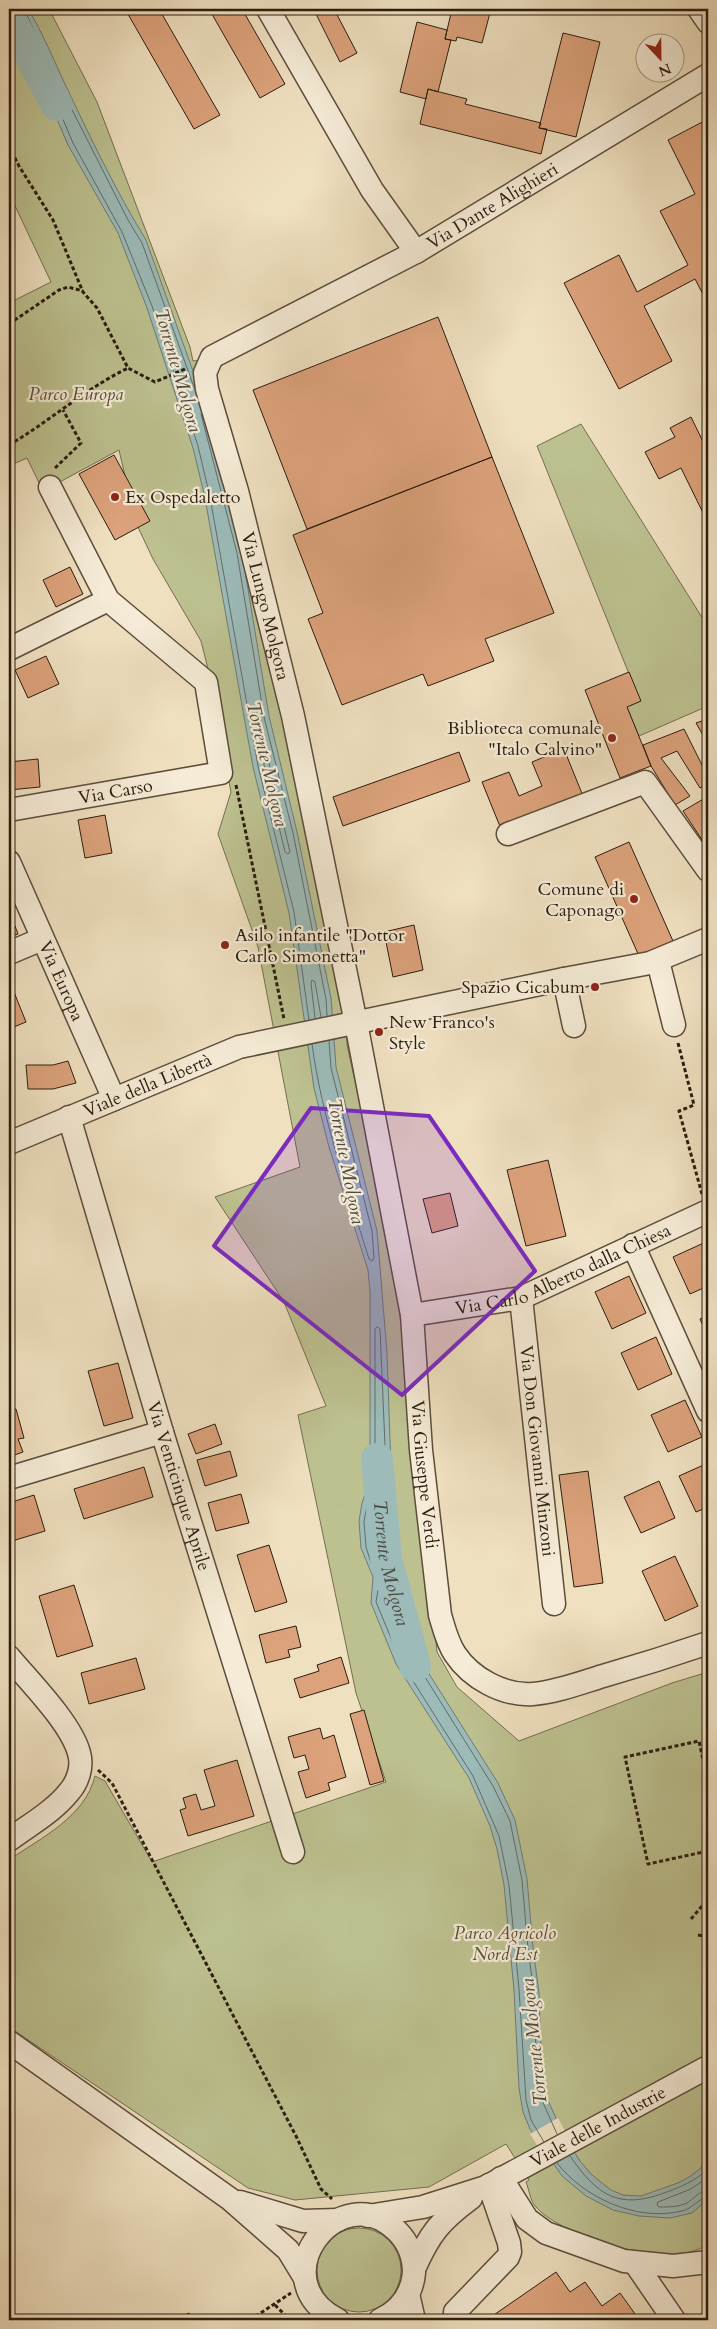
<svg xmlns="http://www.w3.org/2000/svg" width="717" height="2329" font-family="Cardo,serif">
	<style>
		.green { fill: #bdc190; stroke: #746e50 }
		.water { fill: #9cbbb9; stroke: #6f7b75 }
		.pier { fill: #efe0c0 }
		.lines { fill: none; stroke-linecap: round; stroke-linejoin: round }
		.shore { stroke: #646c64; stroke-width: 1 }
		.river { stroke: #9cbbb9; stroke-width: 32 }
		.building { fill: #dca27b; stroke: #2b1c0f }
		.minor-casing { stroke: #5c4d3b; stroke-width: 25 }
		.path { stroke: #2b1c0f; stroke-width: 3; stroke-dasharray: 4 2.5; stroke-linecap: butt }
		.minor { stroke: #f5ebd6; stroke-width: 22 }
		.marked { fill: #7b2cbf; fill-opacity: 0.2; stroke: #7b2cbf; stroke-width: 4; stroke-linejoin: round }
		.poi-dot { fill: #8f2418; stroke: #f5ebd6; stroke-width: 2 }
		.labels { text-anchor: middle; stroke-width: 4.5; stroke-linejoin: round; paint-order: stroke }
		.street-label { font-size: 18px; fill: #2b1c0f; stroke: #f5ebd6 }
		.park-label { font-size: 18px; font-style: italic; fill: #574e36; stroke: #f5ebd6 }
		.poi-label { font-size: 18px; fill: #2b1c0f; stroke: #f5ebd6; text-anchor: start }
		.water-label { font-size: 19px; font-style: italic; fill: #4d4c42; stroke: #f5ebd6 }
	</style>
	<rect width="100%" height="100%" fill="#efe0c0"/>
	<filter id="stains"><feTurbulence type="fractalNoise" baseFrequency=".004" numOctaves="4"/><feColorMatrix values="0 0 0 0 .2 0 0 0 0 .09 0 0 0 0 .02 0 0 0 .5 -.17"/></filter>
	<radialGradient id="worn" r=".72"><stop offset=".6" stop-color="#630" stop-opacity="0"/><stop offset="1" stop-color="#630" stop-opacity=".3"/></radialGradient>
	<path class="green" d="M9,9H49L97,102L190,347L193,361L203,360L346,1000L347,1045L403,1297L437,1652L457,1687L519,1741L672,1683L708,1672V2245C697,2250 687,2254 675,2255C641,2258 558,2233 536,2207C530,2201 529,2189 526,2182L529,2180L506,2144L429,2187L295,2200L248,2188L9,2027V1860C42,1837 85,1817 95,1776L105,1781L152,1862L386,1782L356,1693L298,1415L326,1406L284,1302L215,1197L300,1167L258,947L218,834L231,792L207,665L201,641L153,559L136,523L119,450L43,491L27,458L9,466V303L51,282L9,193Z
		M581,424L708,627V706L639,736L627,707L640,701L537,446Z
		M317 2270a42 42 0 1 1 84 0a42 42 0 1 1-84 0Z"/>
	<path class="water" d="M9,9H28C43,33 53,59 65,84C90,137 116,191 146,240L202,396L242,553L269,716L297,832L331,998L336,1067L377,1231L387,1353L391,1470L380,1500L387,1539L385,1587L393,1601L419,1658L498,1783L515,1820L527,1879L533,1948L539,1993L542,2078L546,2096L564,2136L580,2161L592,2175L611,2190L623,2195L641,2196L678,2183L691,2176L708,2162V2199L692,2213L670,2218L639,2216L613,2210L586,2196L562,2176L530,2129L523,2112L519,2088L514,1990L504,1885L497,1849L490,1826L469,1778L396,1664L371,1603L373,1577L361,1548L359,1521L362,1503L370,1480V1292L368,1270L329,1147L314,1088L289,913L253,767L205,498L193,448L147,308L118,233L68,145L27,49L9,19Z"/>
	<path class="pier" d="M558,2118L576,2151L550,2166L530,2134Z"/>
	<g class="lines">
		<path class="shore" d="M24,9L61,88L128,220L142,243L195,390
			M9,17L15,19L32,46L73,143L122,232L152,306L198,446L210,497L258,766L294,912L309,1020
			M201,414L237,553L264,717L293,833L326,999L327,1016
			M265,757L268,759L290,852L288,854L285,852L264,765Z
			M315,1018L311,983L312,980L315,982L321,1017
			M312,1044C322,1118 347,1188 369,1259L372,1261L374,1258L372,1231L331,1068L329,1041
			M378,1327L380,1329L386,1469L375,1500L382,1540L381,1571L378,1573L371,1563L366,1547L364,1522L367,1504L375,1480V1329Z
			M544,2142L531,2120L526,2100L519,1989L509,1885L499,1836L473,1776L401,1662L376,1602L378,1590L389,1604L415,1661L493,1786L510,1821L522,1880L528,1949L534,1994L537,2079L541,2098L557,2134
			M570,2156C597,2195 618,2210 664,2193C681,2187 695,2181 708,2169
			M557,2163C584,2198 637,2222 682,2211C692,2209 699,2198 708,2197
			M708,2177L691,2189L658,2202L657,2205L659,2207C668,2207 679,2207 687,2203C695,2198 699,2191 708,2190"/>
		<g class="river">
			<path d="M9,17L57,105"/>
			<path id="s1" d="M377,1459L386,1559L415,1666"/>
		</g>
	</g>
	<path class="building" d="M125,9H159L220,115L194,129Z
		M209,9H242L285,84L260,98Z
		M322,9H334L357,53L340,62L315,12Z
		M452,9H491L482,43L457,37L456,41L445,39Z
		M417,22L447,30L445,39L451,40L438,92L428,89L426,99L400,92Z
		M563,33L600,42L576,137L539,128Z
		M428,89L467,99L465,104L541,123L539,128L547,129L541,154L420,124Z
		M708,119V304L695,279L644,306L672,361L619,389L564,283L619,255L637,292L688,265L660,211L695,194L668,140Z
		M438,317L492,457L307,529L253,390Z
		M691,417L708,452V523L681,468L659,479L645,452L675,437L670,428Z
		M114,455L150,521L115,540L79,474Z
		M492,457L554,613L485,639L494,661L428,686L423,674L342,705L308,619L323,613L293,535Z
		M70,567L83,594L56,607L43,580Z
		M46,656L59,684L28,698L15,670Z
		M629,672L641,701L627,707L651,766L620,778L585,690Z
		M708,719V744L696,723Z
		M684,729L708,777V784L700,788L677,751L661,758L690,796L675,805L651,766L643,745Z
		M564,749L583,796L501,829L482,782L509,772L519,796L542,786L532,762Z
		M459,752L470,781L343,826L333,797Z
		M38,759L40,787L9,790V762Z
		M705,798L708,802V849L683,811Z
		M105,815L112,853L85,858L78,820Z
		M629,842L673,941L639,956L595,857Z
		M9,910L18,934L9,937Z
		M414,925L423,970L393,977L384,932Z
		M14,992L26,1022L9,1029V994Z
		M68,1061L76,1083L53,1089H28L26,1065H53Z
		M548,1160L566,1236L526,1246L507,1170Z
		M450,1193L458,1226L432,1233L423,1199Z
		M708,1241V1286L690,1294L673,1257Z
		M629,1276L646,1313L612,1329L595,1292Z
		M708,1315V1337L700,1319Z
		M656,1337L672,1374L638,1390L621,1353Z
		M118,1363L133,1418L104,1426L88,1371Z
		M685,1400L702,1437L668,1452L651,1415Z
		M16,1409L24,1438L18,1439L23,1452L9,1457V1411Z
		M215,1424L222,1444L196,1454L188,1434Z
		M230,1451L237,1476L205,1486L197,1460Z
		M708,1463V1507L696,1512L679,1476Z
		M144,1467L153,1497L84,1519L74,1489Z
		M588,1471L603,1583L574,1587L559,1475Z
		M659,1481L675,1518L641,1533L624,1497Z
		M241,1494L249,1523L216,1531L208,1503Z
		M34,1495L45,1531L9,1542V1503Z
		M269,1545L287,1602L255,1612L237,1555Z
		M675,1556L698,1606L665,1621L642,1571Z
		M74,1585L93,1646L57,1657L39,1596Z
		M296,1626L301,1647L288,1650L290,1657L266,1663L259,1635Z
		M341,1657L349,1683L300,1698L294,1679L319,1671L317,1665Z
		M136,1658L145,1689L89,1704L81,1673Z
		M364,1710L384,1781L370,1785L350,1714Z
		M320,1728L323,1739L334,1735L346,1777L328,1783L330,1790L306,1798L298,1772L309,1769L305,1755L294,1758L288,1737Z
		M237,1760L254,1816L188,1836L180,1810L186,1808L183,1798L196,1794L201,1810L215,1806L204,1770Z
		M556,2272L570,2292L585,2282L602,2306L620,2293L638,2318L635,2320H489L488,2319Z
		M189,2313L193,2320H175Z"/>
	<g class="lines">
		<defs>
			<g id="minor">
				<path id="s2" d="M268,9L372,190L416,252L708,75"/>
				<path d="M699,9L708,22"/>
				<path id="s3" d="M416,252L212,357L205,373L207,389L237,491L293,716L356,1023L412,1315L421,1450L440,1615C444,1628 447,1642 455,1654C471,1678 503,1696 533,1694C557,1692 580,1683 603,1676C638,1666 673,1655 708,1643"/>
				<path d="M9,649L108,600"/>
				<path id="s4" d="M9,810L221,773L206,682L108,600L50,487"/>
				<path d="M508,834L645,782L708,870"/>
				<path id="s5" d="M9,862L114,1099"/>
				<path d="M9,953L42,939"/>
				<path d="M658,961L674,1025"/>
				<path d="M564,979L574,1026"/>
				<path id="s6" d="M69,1117L162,1432L293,1852"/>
				<path id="s7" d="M9,1143L239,1047L564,979L650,963L708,939"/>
				<path d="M633,1245L708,1411"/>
				<path id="s8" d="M521,1298L554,1604"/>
				<path id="s9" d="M412,1315L521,1298L708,1211"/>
				<path d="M9,1478L162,1432"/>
				<path d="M9,1657C29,1681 71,1723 79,1753C83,1766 78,1782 69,1792C53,1812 29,1825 9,1840"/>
				<path d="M9,2042L230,2199L288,2250L305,2278"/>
				<path d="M501,2178L527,2219L546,2233L624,2261L673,2266L708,2262"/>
				<path d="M240,2202L303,2221L338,2220"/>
				<path id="s10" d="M368,2216L423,2207L486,2187L708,2067"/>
				<path d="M635,2263L674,2320"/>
				<path d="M414,2269C430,2233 440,2221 471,2198"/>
				<path d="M408,2294L414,2320"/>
				<path d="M338,2320C258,2279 340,2174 397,2231C408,2242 414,2257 414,2273C412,2295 399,2311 380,2320"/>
				<path d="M455,2320V2312L508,2257L510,2252L509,2243L489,2185"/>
			</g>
		</defs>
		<use href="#minor" class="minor-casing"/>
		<path class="path" d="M9,146L19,166L53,220L83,292L97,308L128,368L155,382L185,369
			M9,164L16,160
			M9,324L59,290L68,287L83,291
			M9,445C50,421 85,389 128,368
			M55,468L81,443L63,410
			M236,785L284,1019
			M678,1043L694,1105L679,1111L702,1194
			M98,1770L112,1783L296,2136L321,2189L332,2199
			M708,1784L699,1741L625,1757L648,1864L708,1851
			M691,1919L708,1899
			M698,1935L708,1937
			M275,2305L290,2320
			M250,2320L291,2293"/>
		<use href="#minor" class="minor"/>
	</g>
	<path class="marked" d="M311,1108L429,1116L535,1271L402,1395L214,1246Z"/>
	<g class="poi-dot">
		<circle cx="115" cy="497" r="5"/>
		<circle cx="612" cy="738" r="5"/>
		<circle cx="634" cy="899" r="5"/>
		<circle cx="225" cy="945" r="5"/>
		<circle cx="595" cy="987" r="5"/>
		<circle cx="379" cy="1032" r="5"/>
	</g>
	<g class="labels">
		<g class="street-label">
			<text dy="6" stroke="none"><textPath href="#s2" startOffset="374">Via Dante Alighieri</textPath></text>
			<text dy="6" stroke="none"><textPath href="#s3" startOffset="488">Via Lungo Molgora</textPath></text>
			<text dy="6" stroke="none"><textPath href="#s4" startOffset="108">Via Carso</textPath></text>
			<text dy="6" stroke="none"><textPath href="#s5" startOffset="130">Via Europa</textPath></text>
			<text dy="6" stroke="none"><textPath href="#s7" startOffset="150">Viale della Libertà</textPath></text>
			<text dy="6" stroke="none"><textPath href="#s9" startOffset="159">Via Carlo Alberto dalla Chiesa</textPath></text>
			<text dy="6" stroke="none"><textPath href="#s8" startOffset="154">Via Don Giovanni Minzoni</textPath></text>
			<text dy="6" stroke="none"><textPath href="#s3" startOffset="1372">Via Giuseppe Verdi</textPath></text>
			<text dy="6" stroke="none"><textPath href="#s6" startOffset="385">Via Venticinque Aprile</textPath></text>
			<text dy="6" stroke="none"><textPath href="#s10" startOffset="249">Viale delle Industrie</textPath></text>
		</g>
		<g class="park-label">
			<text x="76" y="400">Parco Europa</text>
			<text x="505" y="1939">Parco Agricolo<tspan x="505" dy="21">Nord Est</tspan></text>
		</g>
		<g class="poi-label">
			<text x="125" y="503">Ex Ospedaletto</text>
			<text x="602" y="734" text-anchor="end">Biblioteca comunale<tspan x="602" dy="21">"Italo Calvino"</tspan></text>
			<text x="624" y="895" text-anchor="end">Comune di<tspan x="624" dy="21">Caponago</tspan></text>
			<text x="235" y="941">Asilo infantile "Dottor<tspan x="235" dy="21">Carlo Simonetta"</tspan></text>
			<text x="585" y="993" text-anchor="end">Spazio Cicabum</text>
			<text x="389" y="1028">New Franco's<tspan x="389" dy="21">Style</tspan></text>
		</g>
		<g class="water-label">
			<text transform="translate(179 370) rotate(74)" y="7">Torrente Molgora</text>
			<text transform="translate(268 764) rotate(77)" y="7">Torrente Molgora</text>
			<text transform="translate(347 1161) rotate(79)" y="7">Torrente Molgora</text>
			<text dy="7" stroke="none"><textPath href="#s1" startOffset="105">Torrente Molgora</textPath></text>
			<text transform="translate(533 2042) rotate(-96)" y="7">Torrente Molgora</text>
		</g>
	</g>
	<rect width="717" height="2329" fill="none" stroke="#efe0c0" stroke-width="30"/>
	<rect x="10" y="10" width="697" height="2309" fill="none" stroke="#2b1c0f" stroke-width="2.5"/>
	<rect x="15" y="15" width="687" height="2299" fill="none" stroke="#2b1c0f"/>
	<g transform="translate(660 58) rotate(158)"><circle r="24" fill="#f5ebd6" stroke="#a49886"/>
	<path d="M0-4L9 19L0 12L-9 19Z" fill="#8f2418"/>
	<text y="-8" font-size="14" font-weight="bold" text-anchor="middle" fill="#2b1c0f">N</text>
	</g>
	<rect width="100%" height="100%" filter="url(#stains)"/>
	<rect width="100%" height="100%" fill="url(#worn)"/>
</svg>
